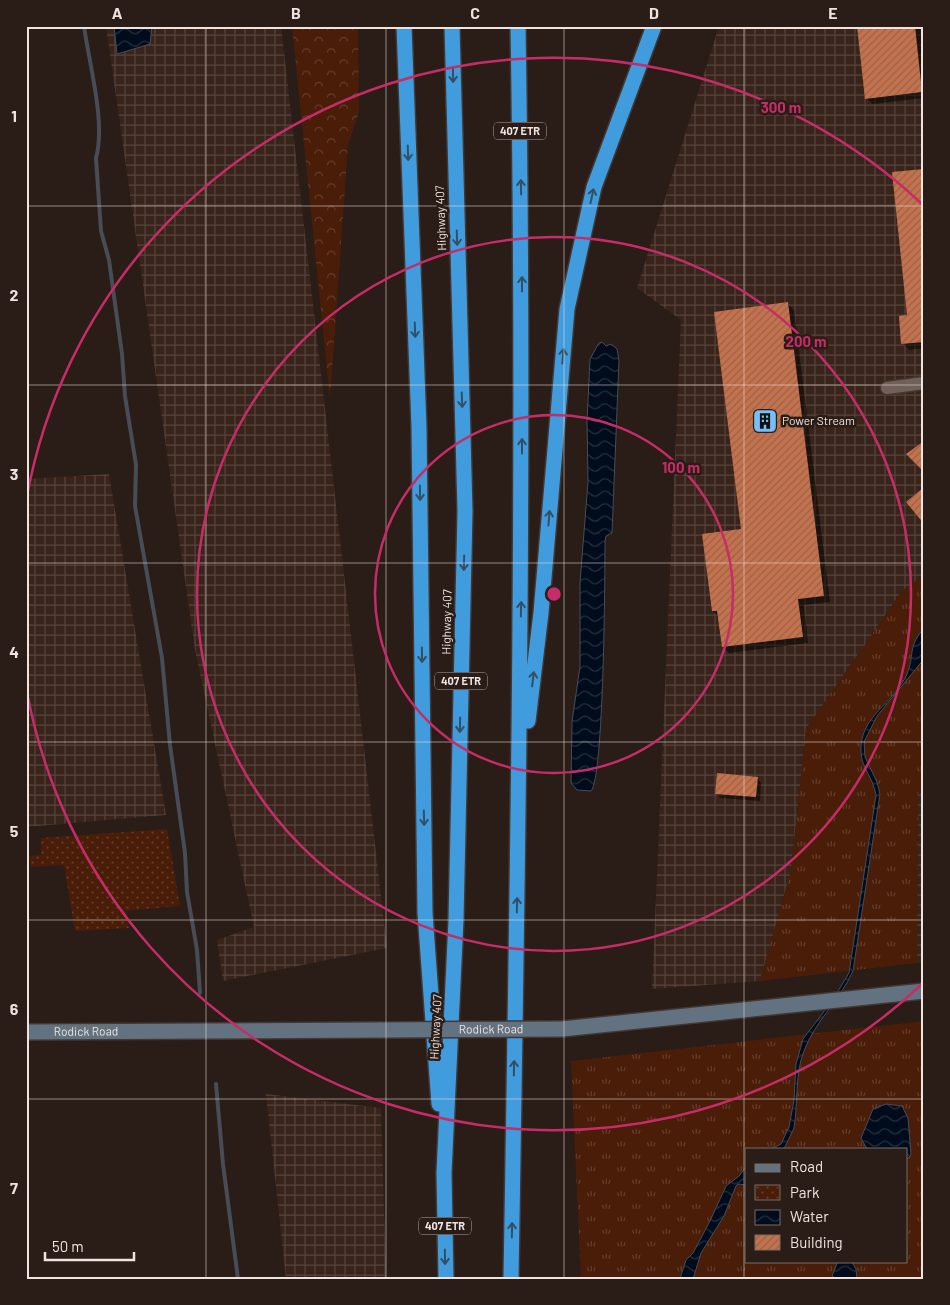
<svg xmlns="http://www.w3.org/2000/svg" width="950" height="1305" font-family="Barlow,sans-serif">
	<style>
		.industrial { fill: url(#industrial-grid) }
		.grass { fill: url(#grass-tufts); fill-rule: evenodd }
		.forest { fill: url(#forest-crowns) }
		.park { fill: url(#park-dots) }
		.water { fill: url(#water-waves); stroke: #474c56 }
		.shadow { fill: #0007 }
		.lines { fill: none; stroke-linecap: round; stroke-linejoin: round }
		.stream { stroke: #474c56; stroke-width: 4 }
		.building { fill: url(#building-hatch) }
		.street-casing { stroke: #423733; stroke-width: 15 }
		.secondary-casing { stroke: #423733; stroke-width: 18 }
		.highway-casing { stroke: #423733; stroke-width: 18 }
		.street { stroke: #716059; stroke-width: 12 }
		.secondary { stroke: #637281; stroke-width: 15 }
		.highway { stroke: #419cdd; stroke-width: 15 }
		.secondary-bridge-casing { stroke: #423733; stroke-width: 18; stroke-linecap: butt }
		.secondary-bridge { stroke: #637281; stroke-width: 15 }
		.oneway { stroke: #334f66 }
		.grid { fill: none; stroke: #ede3df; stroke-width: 1; stroke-opacity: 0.55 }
		.ring { fill: none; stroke: #c62c68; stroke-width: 2.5 }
		.labels { text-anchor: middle; stroke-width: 5; stroke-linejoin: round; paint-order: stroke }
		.shield { fill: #2a1c16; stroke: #b2a7a3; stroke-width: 1 }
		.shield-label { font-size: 11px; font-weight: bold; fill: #ede3df }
		.street-label { font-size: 12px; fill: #ede3df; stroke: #2a1c16 }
		.poi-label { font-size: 12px; fill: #ede3df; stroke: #2a1c16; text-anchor: start }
		.centre { fill: #c62c68; stroke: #2a1c16; stroke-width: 2.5 }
		.ring-label { font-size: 15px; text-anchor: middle; font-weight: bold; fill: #c62c68; stroke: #2a1c16; stroke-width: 5; stroke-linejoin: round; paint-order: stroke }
		.neatline { fill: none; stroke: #ede3df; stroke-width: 2 }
		.grid-label { font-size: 16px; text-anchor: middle; font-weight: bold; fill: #ede3df }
	</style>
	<defs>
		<pattern id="industrial-grid" width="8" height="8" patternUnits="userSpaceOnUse" patternTransform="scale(1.25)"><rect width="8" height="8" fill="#38241b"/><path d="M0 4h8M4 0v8" fill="none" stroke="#55443c"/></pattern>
		<pattern id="grass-tufts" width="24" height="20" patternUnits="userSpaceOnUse" patternTransform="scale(1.25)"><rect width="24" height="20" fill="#491d08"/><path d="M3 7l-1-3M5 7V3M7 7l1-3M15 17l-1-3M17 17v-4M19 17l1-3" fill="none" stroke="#643e2c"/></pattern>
		<pattern id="forest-crowns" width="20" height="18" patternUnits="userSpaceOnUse" patternTransform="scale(1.25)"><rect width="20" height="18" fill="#491d08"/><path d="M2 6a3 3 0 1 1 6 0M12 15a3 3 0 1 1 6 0" fill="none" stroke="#643e2c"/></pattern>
		<pattern id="park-dots" width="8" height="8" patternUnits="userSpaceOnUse" patternTransform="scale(1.25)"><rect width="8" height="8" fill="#491d08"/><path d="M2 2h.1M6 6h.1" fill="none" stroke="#643e2c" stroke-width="1.8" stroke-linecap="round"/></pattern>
		<pattern id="water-waves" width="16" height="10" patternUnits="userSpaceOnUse" patternTransform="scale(1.25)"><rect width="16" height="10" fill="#000c1c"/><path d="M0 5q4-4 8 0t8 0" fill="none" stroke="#262f3d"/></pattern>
		<pattern id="building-hatch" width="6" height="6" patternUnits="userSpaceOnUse" patternTransform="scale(1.25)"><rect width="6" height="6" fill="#c4724d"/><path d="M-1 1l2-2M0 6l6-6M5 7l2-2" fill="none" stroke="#98624a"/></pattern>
	</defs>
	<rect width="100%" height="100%" fill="#2a1c16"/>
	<path class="industrial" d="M106,26H281L387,948L223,981L217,940L254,927L195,650Z
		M719,26H924V575L902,591L806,729L791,871L760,981L652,989L681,320L637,288Z
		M109,474L166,815L26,827V479Z
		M924,783V962L917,963L918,793Z
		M266,1094L381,1108L386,1279H286Z"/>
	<path class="grass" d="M924,575V783L918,793L917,963L760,981L791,871L806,729L902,591Z
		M924,1021V1279H581L571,1061ZM746,1149H906V1261H746Z"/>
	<path class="forest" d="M292,26H358L359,112L348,145L330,399Z"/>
	<path class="park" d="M167,829L180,906L126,911L129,928L75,931L64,865L31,867L29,856L41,855V838Z"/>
	<path class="water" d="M114,26H152L150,44L117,54Z
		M602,342L606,346L611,344L617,349L619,361L612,533L606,536L605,541C605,573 604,778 591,791L577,790L571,783L572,722L580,666V582L588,482L587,421L590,359L599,343Z
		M924,628V659L877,716L864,742L865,757L877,782L880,794L853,971C840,1000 814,1023 804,1051C795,1072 798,1105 794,1128L784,1149H771L781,1144L789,1127L794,1100L796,1064L803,1039L832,1001L849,973L876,795C873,777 861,767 861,752C859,716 894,704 907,674C915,655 907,648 924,628Z
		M886,1104L902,1106L908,1118L911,1155L906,1160V1149H867L861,1138L873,1109Z
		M746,1167V1185L738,1184L736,1186L724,1216L701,1253L693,1279H680L686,1260L693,1253L710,1221L726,1186L739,1176Z
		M838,1261H851L856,1269L857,1279H837L832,1276Z"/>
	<path class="shadow" d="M858,26H920L924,61V98L873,104L866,98Z
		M924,170V348L909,350L903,343L908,316Z
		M788,304L794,310L830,602L804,605L808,643L729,653L723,647L719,618L713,611L742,530Z
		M757,778L761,783L760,801L721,798L716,794Z"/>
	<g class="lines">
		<path class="stream" d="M84,26C89,64 106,122 96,158L101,231L109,260L122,354L125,396L136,465L135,506L162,658L170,745L185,853L187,892L197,950L200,993
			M216,1084L223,1164L238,1279"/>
	</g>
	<path class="building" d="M857,26H915L922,92L865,99Z
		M924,169V342L901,344L899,316L907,315L892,172Z
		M788,302L824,596L798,599L803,637L722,647L717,611H712L702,534L741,529L714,312Z
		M924,441V472L906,454Z
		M924,487V524L906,502Z
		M717,773L758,777L756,797L715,794Z"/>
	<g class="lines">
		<defs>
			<path id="street" d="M887,388L924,383"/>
			<g id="secondary">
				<path d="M562,1029L924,991"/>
				<path id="s1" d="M26,1032L381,1030"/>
			</g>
			<path id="highway" d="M404,26L419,427L425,913L439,1104
				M528,721L541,613L567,309L594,187L654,26
				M446,1279L444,1173L456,920L465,511L452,26
				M511,1279C518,861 525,444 518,26"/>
		</defs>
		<use href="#street" class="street-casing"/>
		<use href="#secondary" class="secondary-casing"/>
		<use href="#highway" class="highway-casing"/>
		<use href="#street" class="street"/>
		<use href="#secondary" class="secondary"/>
		<use href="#highway" class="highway"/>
		<defs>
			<g id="secondary-bridge">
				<path id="s2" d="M381,1030L562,1029"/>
			</g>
		</defs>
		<use href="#secondary-bridge" class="secondary-bridge-casing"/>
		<use href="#secondary-bridge" class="secondary-bridge"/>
	</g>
	<defs><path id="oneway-shaft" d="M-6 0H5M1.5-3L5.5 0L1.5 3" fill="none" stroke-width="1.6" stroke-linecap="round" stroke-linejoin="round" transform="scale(1.25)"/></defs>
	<g class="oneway">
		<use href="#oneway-shaft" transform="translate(453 75) rotate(89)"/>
		<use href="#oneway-shaft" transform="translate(408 153) rotate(88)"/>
		<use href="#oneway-shaft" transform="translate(521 187) rotate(-91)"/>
		<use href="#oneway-shaft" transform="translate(592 196) rotate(-78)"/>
		<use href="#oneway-shaft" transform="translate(457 238) rotate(88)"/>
		<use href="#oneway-shaft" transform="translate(522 284) rotate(-90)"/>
		<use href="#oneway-shaft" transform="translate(415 330) rotate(88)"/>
		<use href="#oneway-shaft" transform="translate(563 356) rotate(-85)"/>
		<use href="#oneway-shaft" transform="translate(462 400) rotate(88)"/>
		<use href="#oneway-shaft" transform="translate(522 446) rotate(-90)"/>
		<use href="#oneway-shaft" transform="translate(420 493) rotate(89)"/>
		<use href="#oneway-shaft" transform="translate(549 518) rotate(-85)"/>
		<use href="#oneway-shaft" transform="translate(464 563) rotate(91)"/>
		<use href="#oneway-shaft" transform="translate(521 609) rotate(-89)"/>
		<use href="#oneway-shaft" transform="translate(422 655) rotate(89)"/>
		<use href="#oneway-shaft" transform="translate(533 679) rotate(-83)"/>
		<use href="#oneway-shaft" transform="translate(460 725) rotate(91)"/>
		<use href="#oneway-shaft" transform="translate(424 818) rotate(89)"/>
		<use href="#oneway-shaft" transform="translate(517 905) rotate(-89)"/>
		<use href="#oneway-shaft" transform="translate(514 1068) rotate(-89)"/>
		<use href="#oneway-shaft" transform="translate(512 1230) rotate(-89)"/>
		<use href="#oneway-shaft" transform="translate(445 1257) rotate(89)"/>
	</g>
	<path class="grid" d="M206,26V1279M386,26V1279M564,26V1279M744,26V1279M26,206H924M26,385H924M26,563H924M26,742H924M26,920H924M26,1099H924"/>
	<g class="ring">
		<circle cx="554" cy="594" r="179"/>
		<circle cx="554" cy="594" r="357"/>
		<path d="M923 983A536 536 0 0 1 27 692M27 496A536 536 0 0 1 923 205"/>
	</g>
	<defs>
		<symbol id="building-square" viewBox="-11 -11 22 22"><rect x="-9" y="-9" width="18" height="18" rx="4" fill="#77bff7" stroke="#2a1c16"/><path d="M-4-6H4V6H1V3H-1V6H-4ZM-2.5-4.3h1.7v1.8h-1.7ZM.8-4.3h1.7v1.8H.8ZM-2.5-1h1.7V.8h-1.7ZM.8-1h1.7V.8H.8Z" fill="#111"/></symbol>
	</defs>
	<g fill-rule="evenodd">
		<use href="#building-square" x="751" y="407" width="28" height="28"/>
	</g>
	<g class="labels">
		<g class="shield">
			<rect x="494" y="122.5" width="52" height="17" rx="4"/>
			<rect x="435" y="672.5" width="52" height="17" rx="4"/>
			<rect x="419" y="1217.5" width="52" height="17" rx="4"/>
		</g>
		<g class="shield-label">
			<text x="520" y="135">407 ETR</text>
			<text x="461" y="685">407 ETR</text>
			<text x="445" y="1230">407 ETR</text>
		</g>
		<g class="street-label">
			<text transform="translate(441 218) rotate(-92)" y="4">Highway 407</text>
			<text transform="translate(447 622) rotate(-89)" y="4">Highway 407</text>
			<text transform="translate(436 1027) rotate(-87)" y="4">Highway 407</text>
			<text dy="4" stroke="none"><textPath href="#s2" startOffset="110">Rodick Road</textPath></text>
			<text dy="4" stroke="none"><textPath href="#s1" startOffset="60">Rodick Road</textPath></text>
		</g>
		<g class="poi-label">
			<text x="782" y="425">Power Stream</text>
		</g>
	</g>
	<circle cx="554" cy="594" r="8" class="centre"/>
	<g class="ring-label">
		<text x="781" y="113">300 m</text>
		<text x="806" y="347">200 m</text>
		<text x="681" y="473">100 m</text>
	</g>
	<rect width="950" height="1305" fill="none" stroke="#2a1c16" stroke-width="55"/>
	<rect x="745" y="1148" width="162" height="115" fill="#2a1c16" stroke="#786c66"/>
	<rect x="755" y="1164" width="25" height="8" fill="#637281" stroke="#786c66"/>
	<text x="790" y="1172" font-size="15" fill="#ede3df">Road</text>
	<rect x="755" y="1185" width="25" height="15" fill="url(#park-dots)" stroke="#786c66"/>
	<text x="790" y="1198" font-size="15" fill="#ede3df">Park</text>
	<rect x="755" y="1210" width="25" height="15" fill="url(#water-waves)" stroke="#786c66"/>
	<text x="790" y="1222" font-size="15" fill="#ede3df">Water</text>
	<rect x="755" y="1235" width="25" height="15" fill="url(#building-hatch)" stroke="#786c66"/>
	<text x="790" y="1248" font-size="15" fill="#ede3df">Building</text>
	<path d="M45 1252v8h89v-8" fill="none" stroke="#ede3df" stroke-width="2.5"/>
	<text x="52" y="1252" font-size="15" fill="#ede3df" stroke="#2a1c16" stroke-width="4" paint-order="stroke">50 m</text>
	<rect x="28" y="28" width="894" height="1250" class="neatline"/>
	<g class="grid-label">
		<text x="117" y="19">A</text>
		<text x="296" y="19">B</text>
		<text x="475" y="19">C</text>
		<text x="654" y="19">D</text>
		<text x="833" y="19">E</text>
		<text x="14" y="122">1</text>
		<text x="14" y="301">2</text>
		<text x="14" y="480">3</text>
		<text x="14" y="658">4</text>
		<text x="14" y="837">5</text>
		<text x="14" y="1015">6</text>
		<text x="14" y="1194">7</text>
	</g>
</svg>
